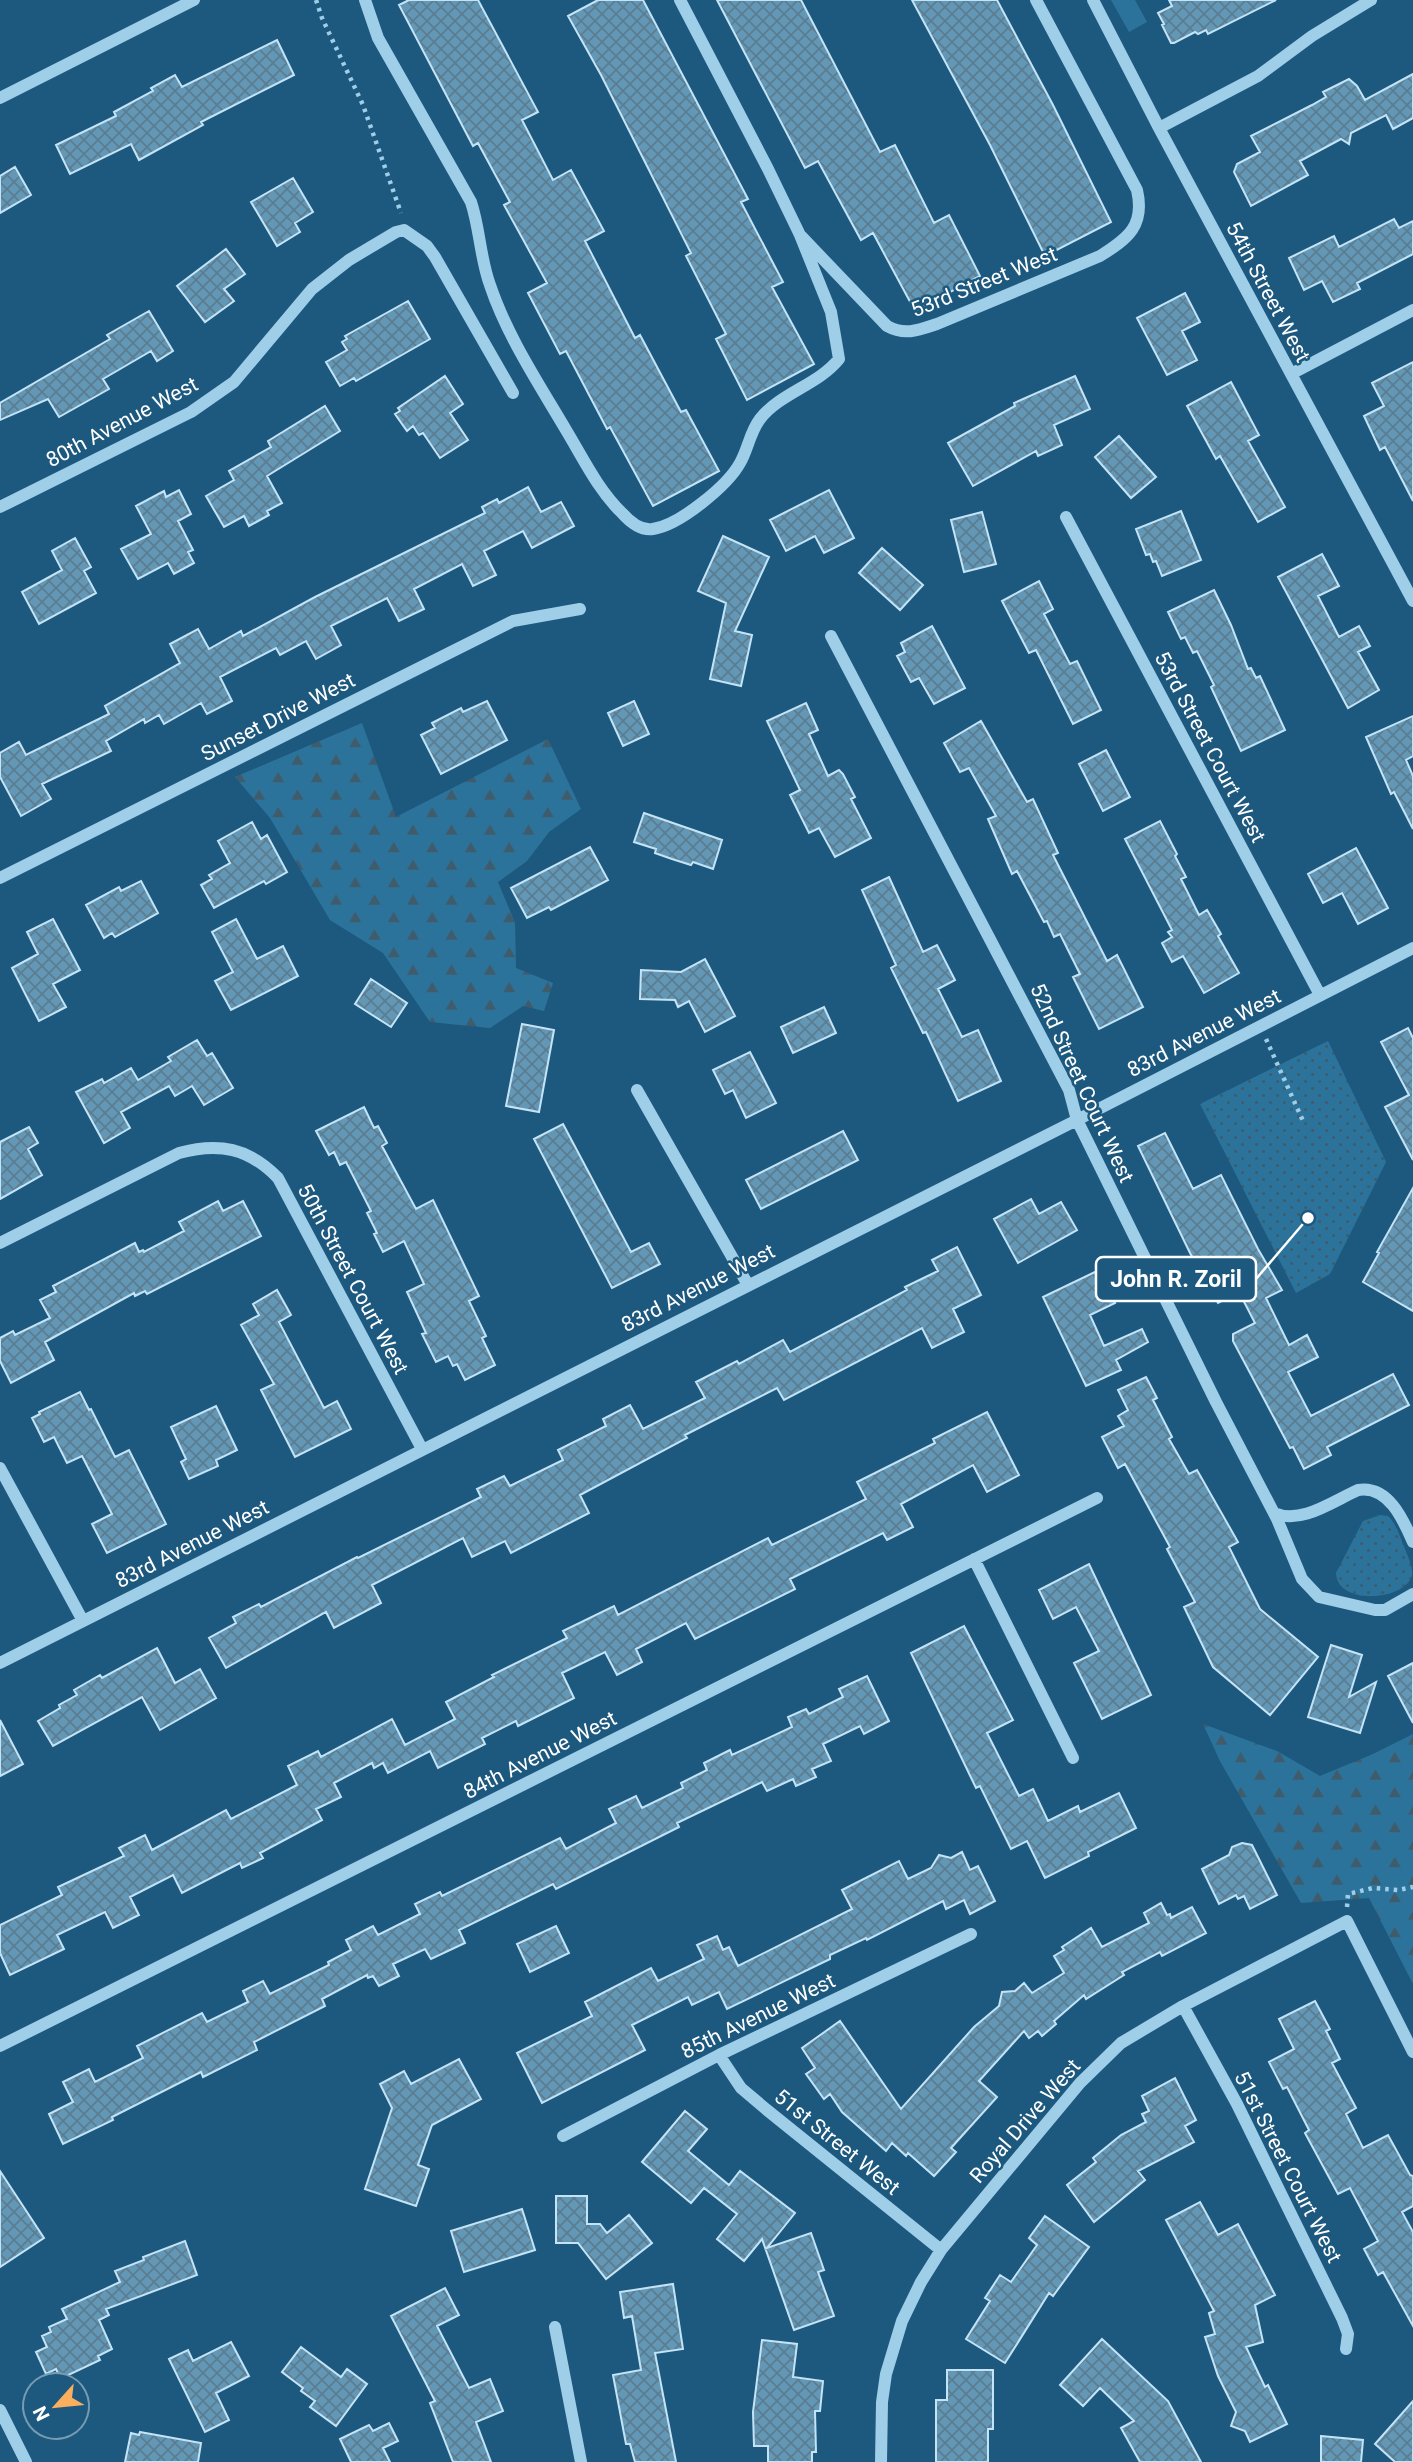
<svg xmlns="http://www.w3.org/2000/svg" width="1413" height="2462" font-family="Roboto,sans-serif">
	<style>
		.grass { fill: #2c739b }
		.forest { fill: url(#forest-firs) }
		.park { fill: url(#park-dots) }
		.building { fill: url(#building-cross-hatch); stroke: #c3e4f6; stroke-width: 2 }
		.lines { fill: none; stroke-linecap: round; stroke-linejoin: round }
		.path { stroke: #9fcee8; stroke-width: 4.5; stroke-dasharray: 3.5 5; stroke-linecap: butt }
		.minor { stroke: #9fcee8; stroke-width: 12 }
		.labels { text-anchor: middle; stroke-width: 5; stroke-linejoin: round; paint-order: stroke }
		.street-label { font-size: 21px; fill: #fff; stroke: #1d597e }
		.leader { fill: none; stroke: #fff; stroke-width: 2.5 }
		.callout-dot { fill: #fff; stroke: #1d597e; stroke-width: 2.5 }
		.callout { fill: #1d597e; stroke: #fff; stroke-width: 2.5 }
		.callout-label { font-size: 23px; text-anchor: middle; font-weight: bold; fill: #fff }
	</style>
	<defs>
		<pattern id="forest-firs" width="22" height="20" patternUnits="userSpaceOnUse" patternTransform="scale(1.75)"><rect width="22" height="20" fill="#2c739b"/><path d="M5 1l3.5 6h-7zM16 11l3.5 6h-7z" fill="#3f5c6c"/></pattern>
		<pattern id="park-dots" width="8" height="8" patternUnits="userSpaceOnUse" patternTransform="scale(1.75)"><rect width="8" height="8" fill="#2c739b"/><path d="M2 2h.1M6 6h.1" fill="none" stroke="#3f5c6c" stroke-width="1.8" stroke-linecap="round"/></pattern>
		<pattern id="building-cross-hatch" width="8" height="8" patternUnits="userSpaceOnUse" patternTransform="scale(1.75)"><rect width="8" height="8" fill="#6397b6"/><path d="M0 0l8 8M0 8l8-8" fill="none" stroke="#5b7d91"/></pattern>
	</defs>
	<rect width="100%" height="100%" fill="#1d597e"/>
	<path class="grass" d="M1111,0H1135L1147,22L1129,32Z"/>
	<path class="forest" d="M362,723L396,817L548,739L581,809L549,832L527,861L498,882L515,923L516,968L553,983L544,1011L523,1006L490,1028L430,1022L383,953L330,920L270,818L235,777Z
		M1203,1724L1277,1751L1320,1776L1373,1754L1413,1734V1984L1369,1898L1301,1903L1220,1761Z"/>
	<path class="park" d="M1328,1041L1386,1162L1330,1274L1296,1293L1200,1104Z
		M1380,1515L1388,1516C1397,1525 1400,1537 1405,1549C1408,1557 1413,1567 1412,1575C1406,1601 1337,1606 1336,1573L1363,1521Z"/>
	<path class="building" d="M409,0H478L538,112L522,120L553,180L571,170L604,231L585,241L635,338L640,335L681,412L686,410L719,471L653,506L610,427L607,429L566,351L560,354L528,293L547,283L504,205L510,202L478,143L473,146L399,5Z
		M598,0H643L748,199L741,202L783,282L772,287L814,364L747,400L716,339L726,334L686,256L691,253L601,75L568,16Z
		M717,0H801L880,152L895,145L934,223L949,215L980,276L915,311L873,233L861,240L818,161L805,168Z
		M912,0H997L1053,105L1111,222L1045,256L990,145Z
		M1169,0H1276L1208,34L1206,30L1198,34L1195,32L1174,43H1171L1162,25L1164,24L1158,13L1172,6Z
		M277,40L294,75L201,122L203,125L139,160L131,144L70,174L56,145L116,116L114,112L153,91L151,88L175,75L182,87Z
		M1413,74V118L1393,129L1386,115L1351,133L1349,144L1341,139L1300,161L1308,175L1251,206L1234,172L1237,164L1260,152L1251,136L1312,105L1326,97L1323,92L1349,79L1357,86L1365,100Z
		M15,167L31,195L0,213V176Z
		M293,178L313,212L295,223L300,232L277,246L251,202Z
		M1394,219L1399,228L1413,221V254L1357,283L1360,289L1333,302L1322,281L1304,290L1289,258L1334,236L1339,247Z
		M226,249L245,274L224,289L234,301L205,322L177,286Z
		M1185,293L1200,322L1182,331L1197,360L1167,375L1137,318Z
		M408,301L430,339L356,381L354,378L340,386L326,362L347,350L342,342L347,339L345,336Z
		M149,311L173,351L157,361L151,351L103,379L109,389L59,417L48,399L0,420V403L110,339L107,335Z
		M1413,362V501L1385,447L1380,450L1364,416L1384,406L1372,383Z
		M445,376L463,404L450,413L468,440L440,458L423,433L419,435L413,426L407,431L395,414L400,411L398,408Z
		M1075,376L1090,409L1054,425L1062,445L1038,456L1036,451L973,486L948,443L1015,406L1014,403Z
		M1231,382L1259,435L1248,441L1285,507L1258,522L1220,456L1216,459L1187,406Z
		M325,406L340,431L267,476L282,503L267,511L269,515L249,526L244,516L224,527L206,496L234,480L229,471L271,447L268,441Z
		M1119,436L1156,477L1131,498L1095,457Z
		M528,487L541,512L561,502L574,526L532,548L523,531L484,551L496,575L473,586L462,564L414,589L424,609L399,621L387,598L331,626L341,645L316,659L306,641L280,655L276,648L220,677L232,701L207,714L201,703L164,724L159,715L145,723L144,719L106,741L111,751L42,784L51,799L21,816L0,777V753L19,742L26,755L109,714L105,706L180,663L170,644L198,629L209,649L241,631L243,636L315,597L485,513L482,507L497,499L499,503Z
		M179,490L191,514L178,521L193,550L188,552L194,563L174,574L168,563L138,579L121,549L151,534L136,506L164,491L166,497Z
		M829,490L854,538L824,553L815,536L786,551L770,520Z
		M1181,511L1201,560L1162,576L1156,561L1153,562L1150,554L1146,555L1136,529Z
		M982,512L996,564L964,572L951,520Z
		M723,536L769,557L735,631L752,635L741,686L710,679L726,603L698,591Z
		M75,538L91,567L84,571L96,593L39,624L22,592L62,570L52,551Z
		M882,548L923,585L900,610L859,573Z
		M1322,554L1339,586L1318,596L1339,637L1359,626L1370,646L1358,652L1379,690L1348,708L1278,577Z
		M1039,581L1053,609L1044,614L1070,664L1077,661L1101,710L1073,724L1036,650L1029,653L1002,601Z
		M1214,590L1231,625L1248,669L1251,668L1256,678L1260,676L1285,730L1241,751L1211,687L1214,685L1197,651L1193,653L1185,637L1181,639L1168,612Z
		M932,626L965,688L934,704L919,678L911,682L897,656L905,652L901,643Z
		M487,701L507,740L441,774L421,735L435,728L432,723L461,708L463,712Z
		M634,701L649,734L623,746L608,713Z
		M806,703L818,730L809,734L828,776L839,770L843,774L855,797L851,799L871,838L835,857L819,828L809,833L790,795L800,790L767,721Z
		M1413,716V756L1406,760L1413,776V829L1394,792L1391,794L1366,737Z
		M981,721L1027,802L1033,799L1058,853L1053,855L1107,961L1117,955L1143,1007L1099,1029L1073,977L1080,974L1060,934L1054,937L1047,921L1044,922L1017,871L1012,874L988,819L996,816L969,768L960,772L944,743Z
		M1106,750L1130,797L1103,811L1079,764Z
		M644,813L722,840L713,869L693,862L691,865L672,859L655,853L656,849L634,842Z
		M1160,821L1177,854L1175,856L1186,877L1181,879L1199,915L1207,910L1221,934L1218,936L1239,973L1204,993L1183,956L1172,962L1162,943L1172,937L1168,932L1172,930L1125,839Z
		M252,822L261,839L267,835L287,872L266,884L264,881L214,908L201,885L212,879L209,875L230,863L218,841Z
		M590,847L608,880L551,910L549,907L527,918L511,888Z
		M1356,848L1388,908L1358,924L1342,893L1323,903L1308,874Z
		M889,877L923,952L937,945L955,980L938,989L962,1037L978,1030L1001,1081L958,1101L926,1032L923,1033L891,968L896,965L862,890Z
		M141,881L158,913L115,937L112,933L104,938L86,905L119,887L121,891Z
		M53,919L80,970L53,984L66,1007L39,1021L12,968L38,954L27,932Z
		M236,919L257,959L283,946L298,976L231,1010L215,981L233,972L212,932Z
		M705,959L735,1016L705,1032L689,1001L678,1007L675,1000L640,999L641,970L681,972Z
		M371,979L407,1003L391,1027L355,1004Z
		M824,1007L836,1033L793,1053L781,1027Z
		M522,1024L554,1030L539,1112L506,1106Z
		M1408,1028L1413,1038V1160L1385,1107L1409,1095L1381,1042Z
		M197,1040L207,1056L212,1053L233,1088L204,1105L192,1086L175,1096L169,1086L121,1112L130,1128L104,1143L76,1092L102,1079L104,1083L131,1068L138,1080L171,1061L168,1057Z
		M750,1052L776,1103L746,1118L733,1090L725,1094L713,1070Z
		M364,1107L374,1128L378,1126L387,1143L382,1146L416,1209L433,1200L479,1296L469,1301L486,1336L482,1338L495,1365L465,1380L457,1364L453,1366L448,1356L436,1362L422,1334L426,1333L407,1292L424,1284L404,1241L383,1252L374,1234L377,1233L367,1213L371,1211L346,1162L340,1165L334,1152L329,1155L316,1131Z
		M563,1124L631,1252L649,1243L660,1264L612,1288L534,1139Z
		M29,1127L38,1143L28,1149L42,1175L0,1199V1142Z
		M843,1131L858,1160L761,1209L746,1180Z
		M1165,1133L1193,1189L1221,1175L1258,1249L1282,1290L1266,1298L1289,1345L1307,1335L1318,1357L1288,1372L1311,1416L1393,1374L1409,1405L1327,1447L1331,1455L1304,1469L1293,1447L1290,1448L1233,1341V1334L1255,1323L1239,1292L1218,1303L1190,1253L1138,1146Z
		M1413,1188V1311L1363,1282L1379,1253L1377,1252Z
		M1031,1199L1039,1214L1061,1202L1077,1230L1018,1263L994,1219Z
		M218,1201L223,1211L243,1201L261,1236L147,1294L145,1291L135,1296L134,1293L45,1342L54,1360L11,1383L0,1361V1338L13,1331L15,1335L50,1318L40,1300L56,1292L53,1286L135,1243L139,1252L143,1250L144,1252L184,1231L179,1222Z
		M957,1247L981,1295L953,1309L964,1332L932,1348L922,1328L784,1400L777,1388L685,1435L687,1438L580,1495L589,1513L511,1553L505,1541L472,1557L463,1538L372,1585L381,1603L334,1628L326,1612L226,1668L209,1638L236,1623L233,1617L259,1604L261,1607L357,1557L358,1558L481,1497L477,1489L504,1476L510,1486L563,1460L558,1450L606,1426L603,1419L630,1405L643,1429L705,1398L696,1382L737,1361L739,1364L783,1340L790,1352L907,1290L905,1287L938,1271L932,1260Z
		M1099,1270L1115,1303L1090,1315L1104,1346L1142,1329L1148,1342L1116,1360L1121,1370L1086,1386L1043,1297Z
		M277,1290L291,1315L279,1322L324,1408L337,1401L351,1429L295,1457L261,1390L274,1384L241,1325L259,1315L253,1304Z
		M1146,1377L1157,1398L1153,1400L1172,1437L1169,1439L1189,1474L1197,1470L1238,1542L1229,1547L1260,1609L1318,1657L1270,1715L1213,1667L1184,1607L1195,1602L1167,1549L1170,1547L1125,1464L1118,1468L1102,1437L1124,1426L1118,1416L1128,1410L1118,1390Z
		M80,1392L89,1410L91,1409L115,1457L129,1450L166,1524L107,1553L92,1524L112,1514L82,1456L67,1463L54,1437L44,1442L32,1418L40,1414L39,1412Z
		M216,1406L237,1450L216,1460L218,1466L189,1479L181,1462L186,1459L171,1427Z
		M987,1412L1019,1475L987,1492L973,1465L901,1504L913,1527L887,1540L883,1533L790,1579L795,1589L695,1639L686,1623L636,1649L642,1662L617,1675L605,1652L562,1673L574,1698L518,1726L516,1721L482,1738L485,1744L438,1768L430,1751L388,1773L383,1763L374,1768L372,1763L334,1783L341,1797L316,1809L322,1820L260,1853L263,1858L242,1868L240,1863L182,1893L173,1875L130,1897L139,1915L113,1928L105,1912L57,1935L64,1949L10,1975L0,1953V1925L62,1895L58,1887L124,1856L119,1848L145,1835L152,1850L226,1810L231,1819L297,1785L288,1766L318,1751L321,1757L392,1719L405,1745L455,1719L446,1702L494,1677L492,1675L567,1638L563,1631L614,1606L618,1615L768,1538L772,1545L866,1499L857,1482L935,1443L933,1439Z
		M1089,1564L1151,1695L1102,1719L1074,1663L1099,1651L1076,1607L1053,1619L1039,1590Z
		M964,1626L1013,1720L987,1733L1019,1796L1033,1789L1048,1821L1078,1806L1080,1812L1119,1793L1136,1828L1088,1852L1089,1856L1045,1878L1027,1841L1011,1849L980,1786L976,1788L911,1653Z
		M1331,1645L1362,1655L1349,1697L1376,1682L1360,1733L1308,1717Z
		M157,1648L175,1683L200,1669L216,1698L160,1730L142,1697L53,1746L38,1721L60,1708L59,1705L77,1695L74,1690L100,1675L102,1678Z
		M1413,1663V1723L1388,1676Z
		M867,1676L889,1721L864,1734L860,1726L823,1744L831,1761L812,1769L816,1777L796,1786L793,1779L767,1791L762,1782L677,1823L679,1827L556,1889L553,1884L459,1930L465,1943L431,1959L425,1949L393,1964L399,1976L379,1986L373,1976L368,1978L367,1975L322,1999L325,2006L254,2042L257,2050L203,2077L201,2072L112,2117L113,2120L63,2144L49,2114L73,2102L63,2082L89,2069L95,2082L143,2058L137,2046L202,2013L207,2022L248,2002L243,1991L263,1981L270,1994L329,1965L328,1962L351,1950L346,1940L373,1926L378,1935L420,1914L415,1904L440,1892L442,1896L560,1838L566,1849L616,1823L609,1809L636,1796L642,1808L683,1788L681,1783L707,1770L704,1763L730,1750L732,1755L792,1727L788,1717L806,1709L809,1714L843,1697L839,1689Z
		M0,1720L23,1764L0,1776Z
		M1242,1843L1252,1845L1277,1895L1250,1909L1244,1896L1238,1899L1236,1895L1219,1904L1202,1869L1229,1855L1232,1847Z
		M962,1852L970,1870L978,1866L995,1901L970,1914L964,1900L946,1909L943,1901L867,1940L866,1938L830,1955V1959L727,2009L719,1992L692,2005L688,1997L632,2025L645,2050L542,2103L517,2053L592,2016L585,2002L651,1968L658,1981L704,1959L697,1945L717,1936L723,1950L729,1947L738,1966L852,1909L842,1890L899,1861L908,1879L931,1868L939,1855L951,1858Z
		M1161,1903L1167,1915L1170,1914L1171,1918L1192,1907L1206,1933L1162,1956L1160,1952L1122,1972L1124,1975L1086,1999L1084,1995L1054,2021L1056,2024L1042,2036L1038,2031L1029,2038L1024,2031L979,2081L997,2097L951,2148L956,2152L934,2176L908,2153L906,2156L892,2143L886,2151L842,2112L830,2094L824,2099L806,2074L815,2068L802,2048L840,2021L901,2109L974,2027L999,2006L1002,1992L1015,1991L1024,1983L1032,1993L1064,1973L1054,1956L1064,1950L1062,1947L1091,1928L1102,1947L1149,1923L1144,1913Z
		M556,1926L569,1953L530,1972L517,1944Z
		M1315,2001L1330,2029L1326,2031L1340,2059L1332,2063L1356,2108L1346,2114L1363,2148L1388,2135L1410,2175L1413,2176V2206L1402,2212L1413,2232V2326L1383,2272L1378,2275L1364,2249L1378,2241L1350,2188L1338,2194L1305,2133L1309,2130L1287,2087L1283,2089L1269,2062L1294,2049L1279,2019Z
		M459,2059L481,2099L432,2125L418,2165L429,2169L416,2206L365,2189L392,2108L380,2084L404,2071L411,2084Z
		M1175,2078L1196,2120L1185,2126L1194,2142L1138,2171L1145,2180L1094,2222L1067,2185L1096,2162L1093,2158L1121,2135L1146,2122L1142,2114L1149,2111L1142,2096Z
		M685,2111L707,2129L688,2151L729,2185L740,2171L795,2213L767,2248L811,2233L824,2270L818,2272L834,2316L794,2330L762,2239L744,2261L717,2239L737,2214L704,2188L691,2203L642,2162Z
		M0,2171L44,2238L0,2267Z
		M556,2196H587V2224H600L607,2233L629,2215L652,2243L606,2279L578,2243H556Z
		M1200,2202L1218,2235L1238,2224L1275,2295L1255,2305L1263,2342L1246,2347L1265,2387L1268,2385L1287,2424L1250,2442L1245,2431L1231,2426L1236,2412L1218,2376L1205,2337L1215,2334L1209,2313L1214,2311L1166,2220Z
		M522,2209L535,2250L464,2272L451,2231Z
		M1045,2216L1089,2247L1053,2296L1049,2293L1005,2363L966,2339L990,2301L985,2298L1000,2275L1011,2282L1037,2245L1029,2238Z
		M185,2241L197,2275L106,2309L109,2315L99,2320L112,2349L98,2356L100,2360L60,2379L56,2369L46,2374L36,2352L47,2347L42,2336L51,2332L49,2327L67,2319L62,2309L120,2282L115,2271L144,2260L143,2257Z
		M673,2284L683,2349L655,2353L676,2462H635L630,2444H626L613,2375L641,2370L632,2316L624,2318L620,2292Z
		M445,2288L459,2315L437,2326L469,2388L490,2379L503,2411L476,2422L491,2462H453L430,2403L435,2401L391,2316Z
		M1102,2339L1168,2401L1201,2462H1140L1121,2428L1134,2421L1100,2388L1083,2406L1060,2385Z
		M762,2340L797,2344L793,2377L823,2381L820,2411H815L816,2452H812V2462H768V2446H754L753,2412Z
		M231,2342L249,2376L216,2393L229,2420L205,2432L169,2359L188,2350L193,2361Z
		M301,2347L341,2377L347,2369L367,2384L336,2426L310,2407L315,2401L301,2391L303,2388L282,2372Z
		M947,2370H993V2429H988V2462H936V2400H947Z
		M1413,2401V2462H1395L1375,2444Z
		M389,2423L398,2441L383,2448L390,2462H351L340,2439L369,2425L373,2431Z
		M140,2432L201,2443L198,2462H125L131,2433L139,2435Z
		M1321,2436L1363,2440L1361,2462H1321Z"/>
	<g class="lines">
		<path class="path" d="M316,0L322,18L363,105L401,213
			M1266,1039L1303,1121
			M1347,1907L1348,1894L1373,1888L1398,1890L1413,1887"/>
		<path class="minor" d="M365,0L378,38L471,202C480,229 480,258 490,285C507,336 539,384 566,430C583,458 598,490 622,513C630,522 641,531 653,529C680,525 728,485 740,463C748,449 750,432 760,419C780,393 818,385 839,359L831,312L800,235
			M680,0L768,169L800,235L887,326C905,336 919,330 937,324L1100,256C1129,238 1145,225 1137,190L1036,0
			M1093,0L1159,128L1413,601
			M0,98L194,0
			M1159,128L1258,76L1312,36L1371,0
			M1291,374L1413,310
			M0,507L191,412L234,382L312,289L349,260L396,232L404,230L427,246L435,257L513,393
			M1066,517L1320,995
			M831,636L1069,1090L1077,1120L1216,1402L1277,1519L1302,1579L1319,1597L1375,1610H1385L1413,1594
			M0,878L513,621L580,609
			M637,1090L748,1285
			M0,1243L179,1153C219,1142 249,1148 278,1178L422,1449
			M0,1468L83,1621
			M1274,1513C1301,1525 1333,1501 1358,1490C1388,1485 1403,1519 1413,1542
			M974,1559L1073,1758
			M0,1663L1077,1120L1413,948
			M1183,2006L1237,2104L1342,2318L1348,2334L1346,2349
			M0,2046L1097,1498
			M719,2055L741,2088L767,2110L941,2250
			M563,2136L719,2055L971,1934
			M555,2327L581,2462
			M0,2410L26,2462
			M881,2462L882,2402L886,2374L902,2321L921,2282L941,2250L1080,2083L1121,2043L1183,2006L1347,1921L1413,2052"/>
	</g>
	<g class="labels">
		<g class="street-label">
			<text transform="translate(984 282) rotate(-22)" y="7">53rd Street West</text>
			<text transform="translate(1268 292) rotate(62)" y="7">54th Street West</text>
			<text transform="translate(122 422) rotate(-28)" y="7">80th Avenue West</text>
			<text transform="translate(278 717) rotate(-27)" y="7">Sunset Drive West</text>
			<text transform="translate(1210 747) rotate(62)" y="7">53rd Street Court West</text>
			<text transform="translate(1204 1033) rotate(-27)" y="7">83rd Avenue West</text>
			<text transform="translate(1082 1083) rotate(65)" y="7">52nd Street Court West</text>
			<text transform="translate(353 1279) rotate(62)" y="7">50th Street Court West</text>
			<text transform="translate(698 1288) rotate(-27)" y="7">83rd Avenue West</text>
			<text transform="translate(192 1544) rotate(-27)" y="7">83rd Avenue West</text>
			<text transform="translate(540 1755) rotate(-27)" y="7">84th Avenue West</text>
			<text transform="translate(758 2016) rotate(-26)" y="7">85th Avenue West</text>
			<text transform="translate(1025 2121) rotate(-49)" y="7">Royal Drive West</text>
			<text transform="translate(837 2142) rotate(39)" y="7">51st Street West</text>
			<text transform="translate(1288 2167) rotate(63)" y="7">51st Street Court West</text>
		</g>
	</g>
	<path class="leader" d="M1308 1218L1256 1279"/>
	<circle class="callout-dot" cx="1308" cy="1218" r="7"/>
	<rect class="callout" x="1096" y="1257" width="160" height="44" rx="7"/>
	<g class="callout-label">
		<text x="1176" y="1287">John R. Zoril</text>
	</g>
	<g transform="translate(56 2406) rotate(243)"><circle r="33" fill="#1d597e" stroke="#779bb2" stroke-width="2"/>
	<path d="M0-5L12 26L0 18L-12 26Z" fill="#f9af5d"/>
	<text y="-10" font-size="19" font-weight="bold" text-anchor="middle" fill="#ffffff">N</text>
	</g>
</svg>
